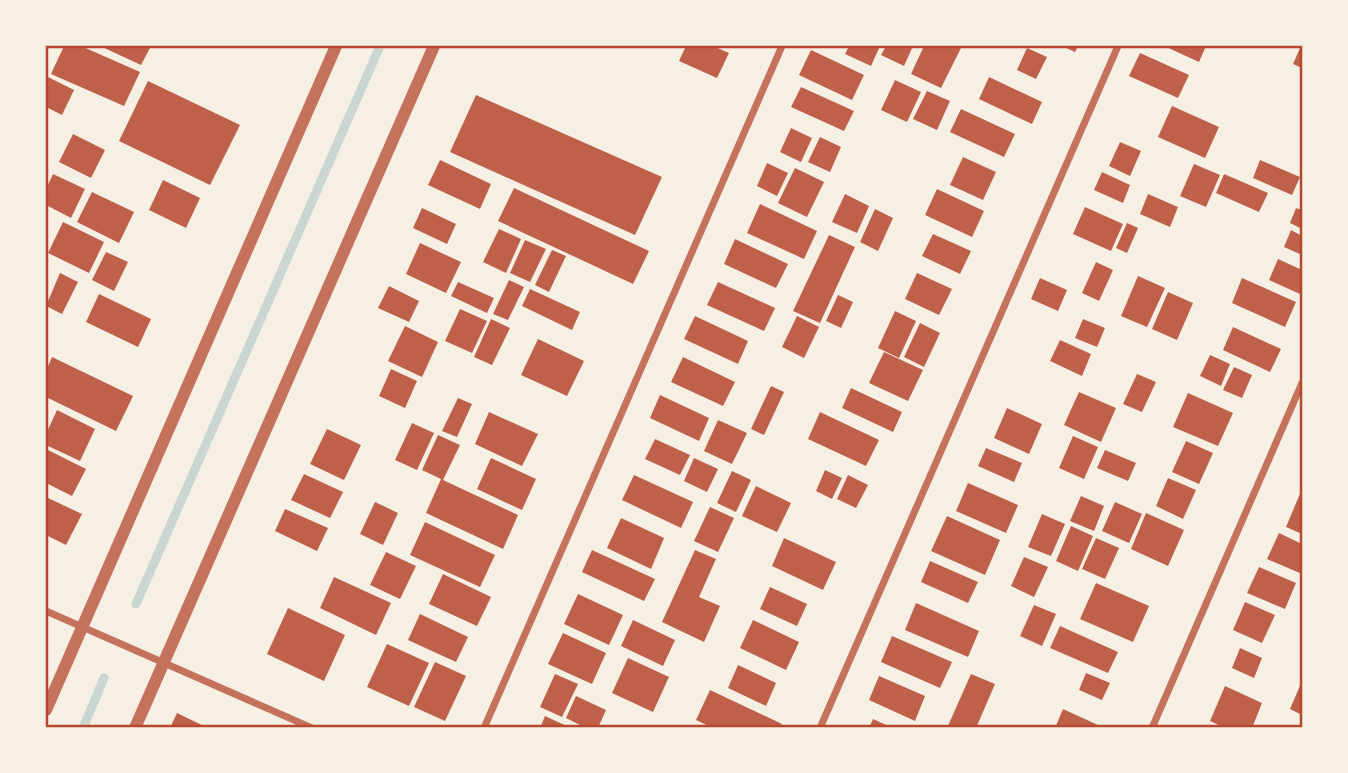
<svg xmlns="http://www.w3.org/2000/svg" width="1348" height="773" font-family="Commissioner,sans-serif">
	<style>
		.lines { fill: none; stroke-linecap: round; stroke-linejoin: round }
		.stream { stroke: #c9d6d2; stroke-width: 9 }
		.building { fill: #bf614a }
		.minor { stroke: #c5725c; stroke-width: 7 }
		.tertiary { stroke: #c5725c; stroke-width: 12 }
		.neatline { fill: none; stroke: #b5482f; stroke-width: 2.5 }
	</style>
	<rect width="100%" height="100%" fill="#f6efe4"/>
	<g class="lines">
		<path class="stream" d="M136,604L380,46
			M83,728L104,678"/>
	</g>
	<path class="building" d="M64,46H81L140,72L124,106L51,74Z
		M100,46H151L141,65Z
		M686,46H713L729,53L717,78L679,61Z
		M849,46H880L871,66L845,54Z
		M886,46H913L904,66L881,55Z
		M924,46H962L941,88L911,74Z
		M1062,46H1078L1075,52Z
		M1164,46H1206L1199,62Z
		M1301,46H1302V68L1293,64Z
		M1027,48L1047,57L1036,79L1017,70Z
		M811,50L864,75L852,100L799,75Z
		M1140,53L1189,75L1178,98L1129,76Z
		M46,76L74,90L62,115L46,107Z
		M989,77L1042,102L1032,124L979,99Z
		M895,80L921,92L907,122L881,110Z
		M148,81L240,125L210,185L119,141Z
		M801,87L854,111L844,131L791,107Z
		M927,91L950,101L937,130L913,119Z
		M476,95L662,177L635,235L450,152Z
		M1172,106L1219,127L1205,158L1158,137Z
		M961,109L1015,134L1004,157L950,132Z
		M791,128L812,138L801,162L780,152Z
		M73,134L105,150L91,178L59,162Z
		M820,137L841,147L830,172L808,162Z
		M1120,142L1141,151L1130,176L1109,166Z
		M963,157L996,172L983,200L950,185Z
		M440,160L491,184L480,209L428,185Z
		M1260,160L1300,177L1292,195L1253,178Z
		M767,163L788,173L777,196L757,186Z
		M1194,164L1220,175L1206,207L1180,196Z
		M795,168L824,182L807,217L778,203Z
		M1102,172L1130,185L1123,203L1094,190Z
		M53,174L85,189L71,218L46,205V189Z
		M1224,174L1268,193L1259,212L1216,193Z
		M163,180L200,198L186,228L149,210Z
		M514,188L649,251L633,284L498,221Z
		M937,189L984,211L972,237L925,215Z
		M92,192L134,212L119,243L77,222Z
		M845,194L869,206L857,233L832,222Z
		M1148,194L1178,207L1170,227L1140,214Z
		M760,204L817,231L804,259L747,233Z
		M1085,207L1123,224L1111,251L1073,234Z
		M422,208L456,224L447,244L413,228Z
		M1296,208L1302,210V229L1290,223Z
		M875,209L893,218L878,251L860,242Z
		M63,222L104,242L89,273L48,253Z
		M1127,223L1138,228L1127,253L1116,248Z
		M499,229L521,239L506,273L483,262Z
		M1291,230L1302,236V255L1284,247Z
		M933,234L971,251L960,274L922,256Z
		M829,235L855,247L820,323L793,311Z
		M735,239L788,264L776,288L724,264Z
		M525,240L546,249L530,282L510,273Z
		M420,243L461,262L446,293L406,274Z
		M552,250L566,256L549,292L535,285Z
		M106,252L128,262L114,291L92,280Z
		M1278,259L1302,270V288L1300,294L1269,280Z
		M1096,262L1113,270L1099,301L1082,293Z
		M60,273L78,282L62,314L46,306Z
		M917,273L952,289L939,315L905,299Z
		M1138,276L1165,288L1147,327L1121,316Z
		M1040,278L1067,290L1058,311L1031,299Z
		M1242,278L1296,302L1285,327L1232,303Z
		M509,280L524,287L508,320L493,314Z
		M458,282L494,298L487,313L451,296Z
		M718,282L775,308L764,331L707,305Z
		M389,286L419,301L409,322L378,308Z
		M530,289L580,312L572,330L522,306Z
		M1168,292L1193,303L1177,340L1152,329Z
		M99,294L151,319L138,347L86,322Z
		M838,295L853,302L841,328L826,321Z
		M460,309L487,321L472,353L445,341Z
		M895,311L916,321L899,358L878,348Z
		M695,316L748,341L738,364L684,339Z
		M797,316L819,327L804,358L782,347Z
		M491,319L510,328L492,365L474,357Z
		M1083,319L1105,328L1097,347L1075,338Z
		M920,323L940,333L924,367L904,357Z
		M405,326L438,342L422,377L388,361Z
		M1233,327L1281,349L1270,372L1223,350Z
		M538,339L584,361L567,396L521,375Z
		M1060,340L1091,354L1082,376L1050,361Z
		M884,352L923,370L908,401L869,383Z
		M1210,355L1230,364L1221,386L1200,376Z
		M52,357L133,396L116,431L46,397V371Z
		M683,357L735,382L723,406L671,382Z
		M1234,367L1252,375L1242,398L1223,390Z
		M391,369L417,381L405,408L379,396Z
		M1137,374L1156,382L1142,412L1123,404Z
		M771,386L784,392L764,435L751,429Z
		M851,388L902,412L893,432L842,408Z
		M1079,392L1116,408L1101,442L1064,425Z
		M1188,393L1233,413L1218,446L1173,427Z
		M660,395L709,418L699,441L650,418Z
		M458,398L472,404L457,437L442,431Z
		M1007,408L1042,424L1029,454L994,438Z
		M57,410L95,429L80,461L46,445V434Z
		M489,412L538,434L522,466L475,444Z
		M820,412L879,440L866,466L808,439Z
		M718,420L747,433L732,464L704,451Z
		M412,423L434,433L417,470L395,460Z
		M327,429L361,445L344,480L310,464Z
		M438,435L460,445L443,480L518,515L503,549L426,513L441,479L422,470Z
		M1073,436L1098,447L1084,479L1059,468Z
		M655,439L690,455L680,475L645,459Z
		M1186,441L1213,453L1199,484L1172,472Z
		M986,448L1022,463L1014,482L978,466Z
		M46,449L86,469L72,496L46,483Z
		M1105,450L1136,463L1128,481L1097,468Z
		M491,458L536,479L522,510L477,489Z
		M694,458L718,469L707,492L684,481Z
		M825,470L842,478L832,499L816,491Z
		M732,471L751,480L736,512L717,503Z
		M304,474L343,492L330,518L291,500Z
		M634,475L693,502L681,528L622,500Z
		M848,475L868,485L856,508L837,499Z
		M1168,478L1196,490L1183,519L1156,506Z
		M968,483L1018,505L1006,533L956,511Z
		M756,486L791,503L777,532L742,516Z
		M1302,489V534L1286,527Z
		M1081,496L1104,506L1094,531L1070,521Z
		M46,497L82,514L66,545L46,535Z
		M375,502L398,513L383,545L360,534Z
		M1115,502L1142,514L1129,543L1102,531Z
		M710,507L734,518L718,552L694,541Z
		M285,509L328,528L317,551L275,531Z
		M1146,513L1184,530L1168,566L1131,549Z
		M1042,514L1065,524L1051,556L1028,547Z
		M947,516L1000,540L985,575L931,551Z
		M621,518L664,538L651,569L607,548Z
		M425,522L495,555L480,587L410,555Z
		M1071,526L1093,536L1078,571L1056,561Z
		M1279,533L1302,544V574L1267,559Z
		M784,538L836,562L823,590L772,566Z
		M1096,538L1119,548L1105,579L1082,569Z
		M592,550L655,579L644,601L582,572Z
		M695,550L716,559L699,597L720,606L704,642L662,622Z
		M386,552L416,566L400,599L370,585Z
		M1024,557L1048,567L1034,597L1011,586Z
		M930,561L978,582L968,603L921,582Z
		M1259,567L1296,583L1285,609L1247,593Z
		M443,574L491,597L477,626L429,604Z
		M334,577L391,603L376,635L320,608Z
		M1096,583L1149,606L1133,642L1080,619Z
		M770,587L807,604L797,626L760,609Z
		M578,594L623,615L609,645L564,624Z
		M1245,602L1275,615L1262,643L1233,630Z
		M916,603L979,631L968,657L905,630Z
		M1034,605L1056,614L1042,646L1020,636Z
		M288,608L345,635L324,681L267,654Z
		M420,614L468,637L456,662L408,640Z
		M633,620L675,640L663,666L621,646Z
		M753,620L799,642L786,670L740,648Z
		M1060,626L1118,652L1108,673L1050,648Z
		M563,633L606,653L592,684L548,664Z
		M892,636L952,662L940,688L881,662Z
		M387,644L429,663L409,706L367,687Z
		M1240,648L1262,658L1254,678L1232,668Z
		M628,658L669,677L653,712L612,693Z
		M435,662L466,676L445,721L414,707Z
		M738,665L776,683L766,706L728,688Z
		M1086,673L1110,683L1102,700L1079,690Z
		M555,674L578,684L562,717L540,707Z
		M971,674L995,684L976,728H947Z
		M879,676L925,696L915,721L869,700Z
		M1302,681V715L1290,709Z
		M1225,686L1262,703L1252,728H1225L1210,721Z
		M710,690L782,724L780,728H713L696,720Z
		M576,696L606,710L598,728H586L566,718Z
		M1063,709L1098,725L1097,728H1055Z
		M177,713L208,728H170Z
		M545,716L571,728H540Z
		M873,719L893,728H869Z"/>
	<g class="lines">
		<path class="minor" d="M46,611L312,728
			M484,728L782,46
			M820,728L1118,46
			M1152,728L1302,383"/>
		<path class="tertiary" d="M46,710L336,46
			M135,728L434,46"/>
	</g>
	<rect width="1348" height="773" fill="none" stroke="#f6efe4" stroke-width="94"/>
	<rect x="47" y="47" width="1254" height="679" class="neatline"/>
</svg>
